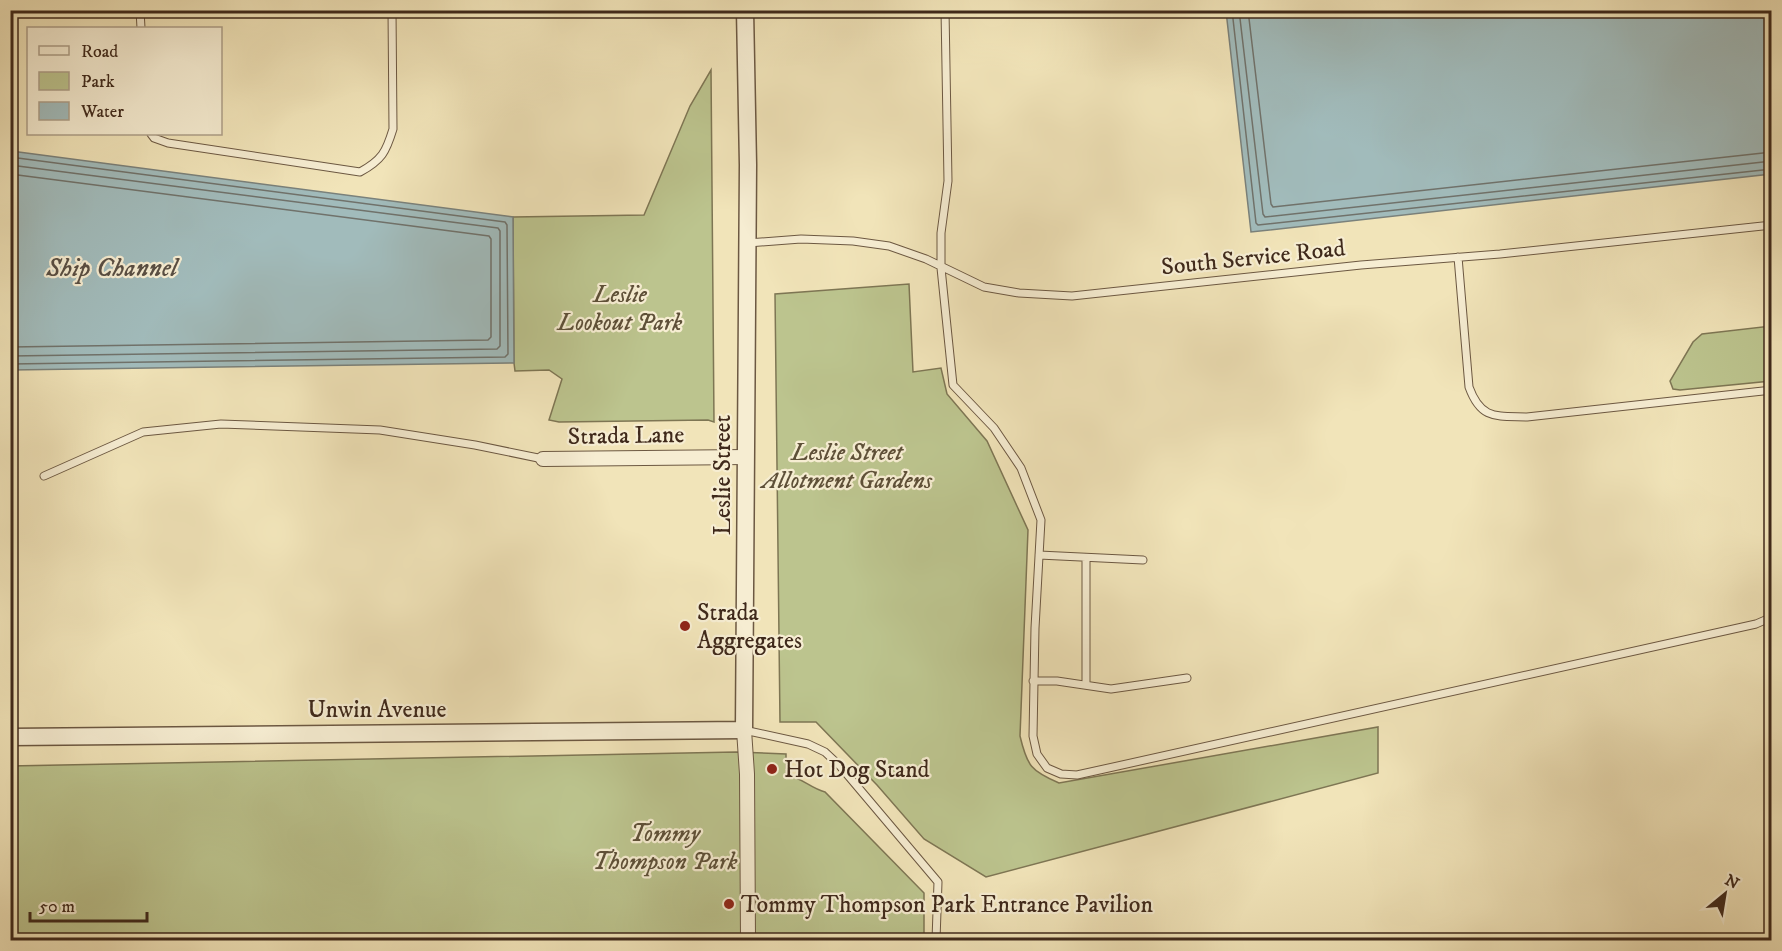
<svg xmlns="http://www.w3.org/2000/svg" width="1782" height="951" font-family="'IM FELL DW Pica',serif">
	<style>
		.green { fill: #bcc48e; stroke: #7e7654; stroke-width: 1.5 }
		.water { fill: #a1bbbb; stroke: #7a817b; stroke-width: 1.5 }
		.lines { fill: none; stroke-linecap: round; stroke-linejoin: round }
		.shore { stroke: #70726b; stroke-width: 1.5 }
		.service-casing { stroke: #6c5842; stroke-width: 9 }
		.minor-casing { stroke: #6c5842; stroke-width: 16 }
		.tertiary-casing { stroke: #6c5842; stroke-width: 19 }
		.service { stroke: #f6edd2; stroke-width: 7 }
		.minor { stroke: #f6edd2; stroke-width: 14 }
		.tertiary { stroke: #f6edd2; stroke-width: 16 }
		.poi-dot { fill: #8f2418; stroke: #f6edd2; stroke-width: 2 }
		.labels { text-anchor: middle; stroke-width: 4.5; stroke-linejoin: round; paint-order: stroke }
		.street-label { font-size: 24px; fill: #3f291b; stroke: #f6edd2 }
		.park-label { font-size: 24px; font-style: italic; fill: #5e5038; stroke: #f6edd2 }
		.poi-label { font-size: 24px; fill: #3f291b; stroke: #f6edd2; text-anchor: start }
		.water-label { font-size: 26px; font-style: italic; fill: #584e43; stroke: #f6edd2 }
	</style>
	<rect width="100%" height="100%" fill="#f1e4b9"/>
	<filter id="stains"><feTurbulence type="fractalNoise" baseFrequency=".00333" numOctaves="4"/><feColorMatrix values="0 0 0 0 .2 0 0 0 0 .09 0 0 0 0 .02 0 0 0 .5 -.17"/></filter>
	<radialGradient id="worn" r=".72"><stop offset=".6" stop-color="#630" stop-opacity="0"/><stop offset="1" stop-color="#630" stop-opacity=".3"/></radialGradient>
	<path class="green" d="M711,70L714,422L708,420L559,422L549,420L562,379L549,370L515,371L514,363L513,217L644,215L690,106Z
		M909,284L913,372L941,368L947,394L987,441L1028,530L1020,736C1027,766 1031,771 1059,783L1378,727V773L986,877L924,839L877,785L816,722H780L775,294Z
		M1771,326V381L1680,390L1673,389L1670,381L1693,342L1702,334Z
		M736,752L786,754V775C801,777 810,788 825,792L924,893V940H11L10,766Z"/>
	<path class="water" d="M1226,11H1771V174L1251,232Z
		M11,151L513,217L514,363L11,370Z"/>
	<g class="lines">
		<path class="shore" d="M1232,10L1256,223L1258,225L1772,169
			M1239,10L1263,214L1265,217L1772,161
			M1248,10L1271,204L1273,207L1772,152
			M10,157L505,222L507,225L508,354L505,357L10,364
			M10,165L498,228L500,231V346L497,349L10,356
			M10,174L489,236L491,239V337L488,340L10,347"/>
		<defs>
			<path id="service" d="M140,10L141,28
				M945,10L948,181L941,233V268L953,385L994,428L1021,468L1041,520L1035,628L1033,736L1037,754L1047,768L1061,774L1077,775L1756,624L1772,617
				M151,134L154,138L168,143L360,172C382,160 386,152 393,129L392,10
				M748,243L801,239L853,241L889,246L926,259L984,287L1019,293L1072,296L1361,265L1500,254L1772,225
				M1458,257L1469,387C1481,420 1496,416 1527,417L1772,390
				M44,476L143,432L221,424L380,430L475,445L543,459
				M1039,555L1143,560
				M1033,681H1057L1111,689L1187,678
				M1086,685V558
				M744,730L808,744L825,752L840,766L938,882L936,940"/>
			<path id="minor" d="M543,459L746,457
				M744,730L747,774L748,940"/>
			<path id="tertiary" d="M10,737L744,730L748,165L745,10"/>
		</defs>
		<use href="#service" class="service-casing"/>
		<use href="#minor" class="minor-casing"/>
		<use href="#tertiary" class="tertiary-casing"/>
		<use href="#service" class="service"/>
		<use href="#minor" class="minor"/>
		<use href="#tertiary" class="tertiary"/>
	</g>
	<g class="poi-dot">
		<circle cx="685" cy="626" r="6"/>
		<circle cx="772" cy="769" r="6"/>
		<circle cx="729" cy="904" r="6"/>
	</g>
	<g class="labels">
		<g class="street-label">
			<text transform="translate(1253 257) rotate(-6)" y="8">South Service Road</text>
			<text transform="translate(626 435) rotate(-1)" y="8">Strada Lane</text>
			<text transform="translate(722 475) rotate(-90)" y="8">Leslie Street</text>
			<text x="377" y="717">Unwin Avenue</text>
		</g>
		<g class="park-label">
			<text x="620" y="302">Leslie<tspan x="620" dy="28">Lookout Park</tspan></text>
			<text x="847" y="460">Leslie Street<tspan x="847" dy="28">Allotment Gardens</tspan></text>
			<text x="665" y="841">Tommy<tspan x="665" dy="28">Thompson Park</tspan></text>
		</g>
		<g class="poi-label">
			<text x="697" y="620">Strada<tspan x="697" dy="28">Aggregates</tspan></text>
			<text x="784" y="777">Hot Dog Stand</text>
			<text x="741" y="912">Tommy Thompson Park Entrance Pavilion</text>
		</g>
		<g class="water-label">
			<text x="112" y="276">Ship Channel</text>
		</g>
	</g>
	<rect width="1782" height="951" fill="none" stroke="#f1e4b9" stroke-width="36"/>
	<rect x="12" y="12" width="1758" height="927" fill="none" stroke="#3f291b" stroke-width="3"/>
	<rect x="18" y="18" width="1746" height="915" fill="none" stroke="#3f291b" stroke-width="1.5"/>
	<rect x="27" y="27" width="195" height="108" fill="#f6edd2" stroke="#ad9f89" stroke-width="1.5"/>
	<rect x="39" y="46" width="30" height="9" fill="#f6edd2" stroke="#ad9f89" stroke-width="1.5"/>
	<text x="81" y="57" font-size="18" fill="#3f291b">Road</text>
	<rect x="39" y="72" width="30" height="18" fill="#bcc48e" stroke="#ad9f89" stroke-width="1.5"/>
	<text x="81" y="87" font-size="18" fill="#3f291b">Park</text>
	<rect x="39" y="102" width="30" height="18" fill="#a1bbbb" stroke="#ad9f89" stroke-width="1.5"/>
	<text x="81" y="117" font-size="18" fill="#3f291b">Water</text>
	<g transform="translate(1725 894) rotate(30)" stroke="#f6edd2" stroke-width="4.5" paint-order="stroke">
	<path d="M0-4.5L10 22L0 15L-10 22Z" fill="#3f291b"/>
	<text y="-9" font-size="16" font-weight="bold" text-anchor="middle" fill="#3f291b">N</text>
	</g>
	<path d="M30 912v9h117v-9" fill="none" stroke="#3f291b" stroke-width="3"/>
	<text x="39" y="912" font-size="18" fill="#3f291b" stroke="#f6edd2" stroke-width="4.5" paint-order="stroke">50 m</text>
	<rect width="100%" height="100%" filter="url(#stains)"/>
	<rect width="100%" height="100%" fill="url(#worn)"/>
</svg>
